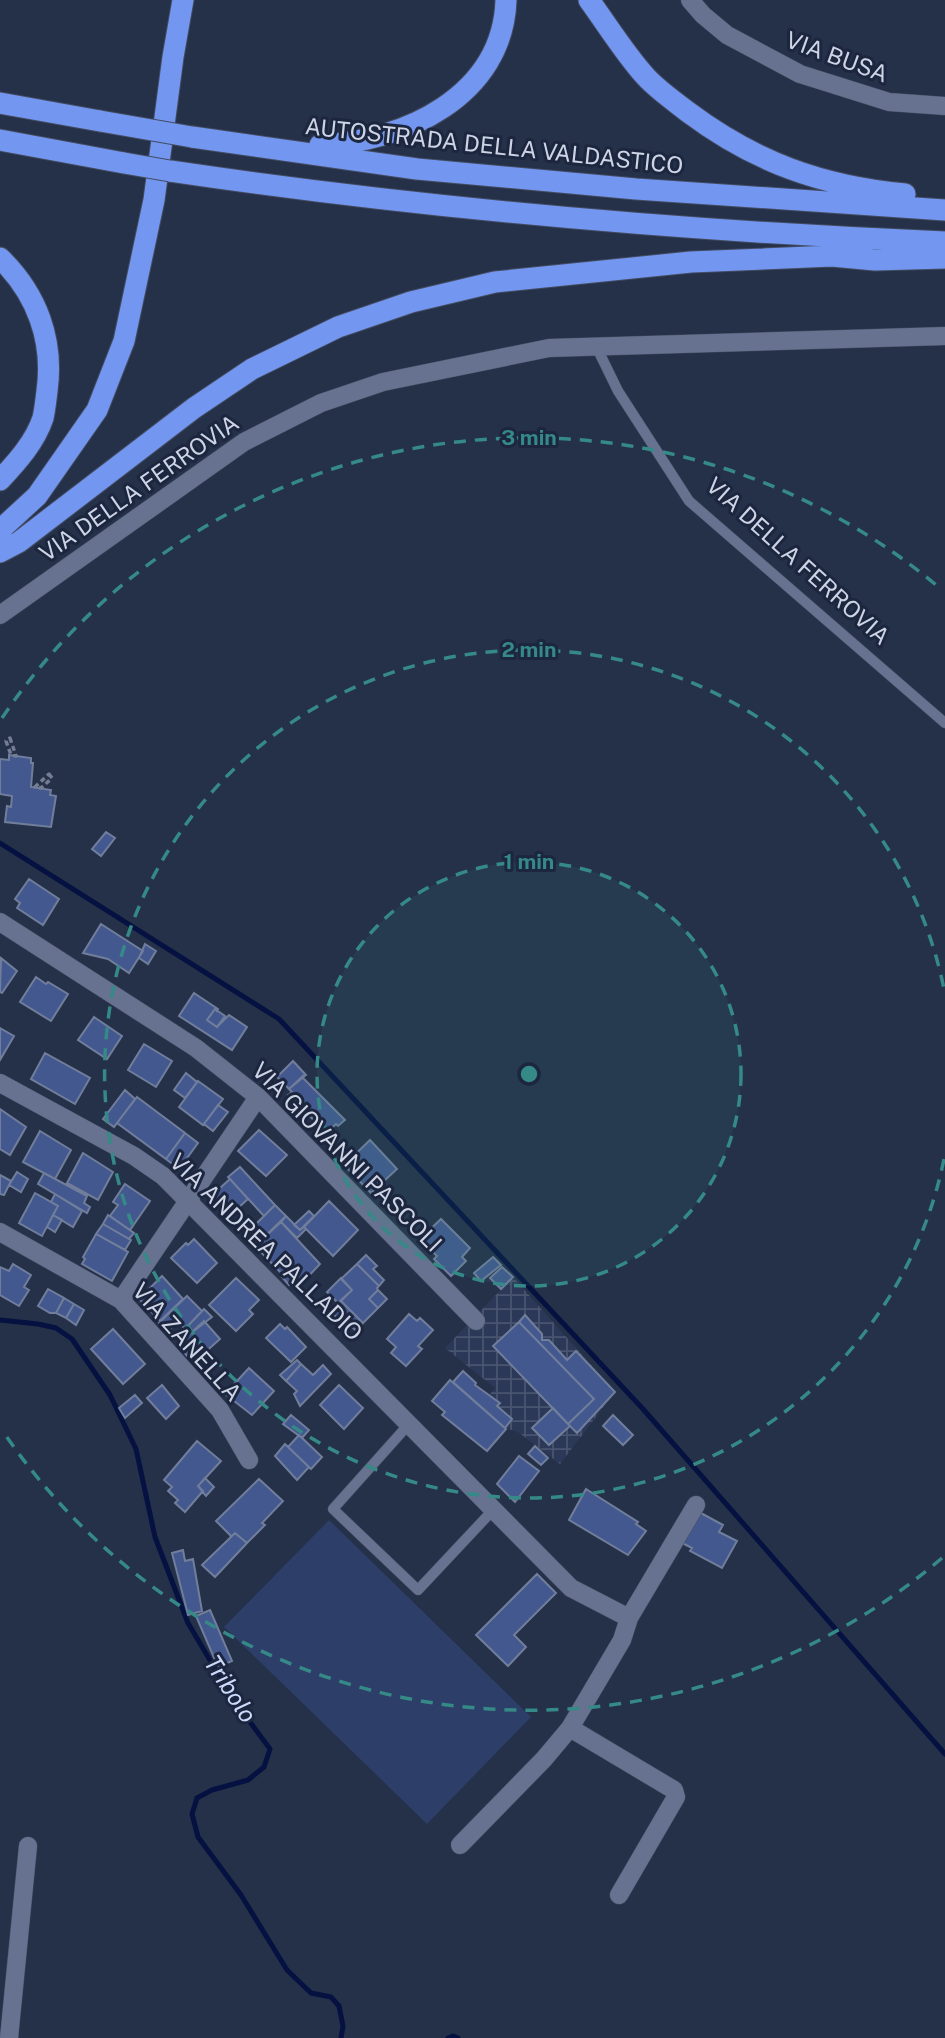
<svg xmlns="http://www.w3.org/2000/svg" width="945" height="2038" font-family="'Public Sans',sans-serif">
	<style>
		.industrial { fill: url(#industrial-grid) }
		.pitch { fill: #2d3e69 }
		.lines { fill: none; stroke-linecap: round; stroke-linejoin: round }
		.stream { stroke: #051140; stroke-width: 5 }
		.building { fill: #43588e; stroke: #717e9b; stroke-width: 2 }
		.service-casing { stroke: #434c61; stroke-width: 11 }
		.minor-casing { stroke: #434c61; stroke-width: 19 }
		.tertiary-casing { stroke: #434c61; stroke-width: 19 }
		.motorway-casing { stroke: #434c61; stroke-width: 23 }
		.path { stroke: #747d92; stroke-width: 3.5; stroke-dasharray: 5 3.5; stroke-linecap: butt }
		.service { stroke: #66728f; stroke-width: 10 }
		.minor { stroke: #66728f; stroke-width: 18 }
		.tertiary { stroke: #66728f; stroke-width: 18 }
		.motorway { stroke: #7396f0; stroke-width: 21 }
		.motorway-bridge-casing { stroke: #434c61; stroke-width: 23; stroke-linecap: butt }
		.motorway-bridge { stroke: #7396f0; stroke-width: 21 }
		.ring { fill: none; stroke: #358986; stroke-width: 3.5; stroke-dasharray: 12 9 }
		.labels { text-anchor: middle; stroke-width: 6; stroke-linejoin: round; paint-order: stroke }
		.street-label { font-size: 23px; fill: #cdd4e5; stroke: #1c263e }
		.water-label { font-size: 24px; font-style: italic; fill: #ccdafc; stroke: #1c263e }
		.centre { fill: #358986; stroke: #1c263e; stroke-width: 3.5 }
		.ring-label { font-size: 21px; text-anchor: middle; font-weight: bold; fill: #358986; stroke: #1c263e; stroke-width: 6; stroke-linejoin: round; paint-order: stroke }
	</style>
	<defs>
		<pattern id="industrial-grid" width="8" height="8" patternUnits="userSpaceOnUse" patternTransform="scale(1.75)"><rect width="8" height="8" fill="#2c3858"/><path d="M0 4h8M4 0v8" fill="none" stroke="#495470"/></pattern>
	</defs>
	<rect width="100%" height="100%" fill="#253049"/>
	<path class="industrial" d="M513,1277L615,1392L560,1464L518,1432L505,1428L512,1419L497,1406L500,1403L490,1394L495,1388L445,1348Z"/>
	<path class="pitch" d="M329,1520L531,1717L427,1824L224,1627Z"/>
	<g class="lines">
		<path class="stream" d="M0,843L279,1019L643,1409L945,1754
			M0,1320L38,1324L56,1328L72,1339L110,1395L136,1449L155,1537L188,1623L233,1699L270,1749L264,1767L248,1780L212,1790L197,1798L192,1814L198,1837L241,1895L287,1970L311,1993L331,1997L339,2006L343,2026L341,2038
			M448,2038L453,2036L458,2038"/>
	</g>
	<path class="building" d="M9,755L31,758V763H33L31,787L51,790L50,795L56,796L51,827L5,822L7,806L11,807L12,796L0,794V759L9,760Z
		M106,832L115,838L101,856L92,849Z
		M29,879L59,899L43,925L17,908L20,903L15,899Z
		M101,924L143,951L129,973L108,959L83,953Z
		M145,944L156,951L148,964L139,958Z
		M1,958L17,971L2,993L0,992Z
		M36,977L46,984L48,982L68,994L51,1021L20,1002Z
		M194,993L218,1009L217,1011L215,1009L207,1020L217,1027L229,1015L247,1027L232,1050L179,1016Z
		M215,1009L225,1016L217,1027L207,1020Z
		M94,1017L122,1036L107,1059L78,1040Z
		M0,1028L14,1036L0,1060Z
		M144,1044L172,1061L156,1087L128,1070Z
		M45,1053L90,1078L75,1104L31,1079Z
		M293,1061L306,1075L289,1089L277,1077Z
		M186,1073L197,1082L185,1098L174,1090Z
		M304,1075L303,1078L345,1120L338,1126L336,1124L327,1133L288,1095L292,1092L289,1089Z
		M198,1081L223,1099L203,1125L179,1107Z
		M125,1090L135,1099L114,1127L103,1119Z
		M137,1097L185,1133L166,1159L117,1123Z
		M218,1105L228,1112L213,1131L204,1124Z
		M0,1109L26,1127L10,1155L0,1149Z
		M259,1130L287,1155L266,1176L238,1151Z
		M40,1131L71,1150L55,1179L23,1162Z
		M185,1133L198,1143L179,1169L166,1159Z
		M370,1140L397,1169L371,1193L344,1165Z
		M83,1153L113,1172L98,1200L67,1183Z
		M240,1167L275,1205L264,1216L228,1177Z
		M17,1172L28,1179L21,1192L9,1185Z
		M44,1173L87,1196L84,1203L90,1207L87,1213L38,1184Z
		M0,1175L11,1181L4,1195L0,1194Z
		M230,1179L248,1199L228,1217L210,1197Z
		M125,1184L150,1201L130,1230L110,1216L118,1205L113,1202Z
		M35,1193L58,1206L42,1236L19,1223Z
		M55,1194L82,1211L73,1227L53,1215L58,1206L51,1202Z
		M329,1201L358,1230L333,1256L304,1227Z
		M275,1205L286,1216L257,1244L246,1234Z
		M309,1211L314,1216L300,1230L294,1225Z
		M53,1215L62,1220L55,1232L47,1227Z
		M108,1215L134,1233L129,1239L103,1224Z
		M286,1216L300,1230L304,1227L306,1229L297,1238L281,1222Z
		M441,1219L470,1248L462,1257L466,1261L451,1276L434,1259L437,1256L420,1239Z
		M281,1222L320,1264L303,1282L298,1276L289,1285L282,1277L284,1276L255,1246Z
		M103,1224L131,1240L125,1250L96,1234Z
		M96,1234L128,1252L112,1281L82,1264L85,1259L83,1257Z
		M194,1239L217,1263L197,1283L171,1258L186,1243L188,1245Z
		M366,1255L377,1266L373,1269L384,1280L379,1286L357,1264Z
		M493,1257L501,1265L481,1281L474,1273Z
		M13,1264L31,1275L24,1287L29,1290L19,1306L0,1295V1267L9,1271Z
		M357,1264L379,1286L377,1288L378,1290L369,1299L378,1308L363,1323L341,1301L352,1290L341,1279Z
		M502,1267L513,1277L501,1289L490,1278Z
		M162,1276L183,1299L160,1321L139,1299Z
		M236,1278L259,1300L249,1310L253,1314L236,1331L209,1305Z
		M341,1278L352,1290L338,1303L327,1292Z
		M48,1289L64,1298L56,1313H50L38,1306Z
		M378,1290L387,1299L378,1308L369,1299Z
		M187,1296L202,1311L185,1329L169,1313Z
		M64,1298L74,1304L66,1318L56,1313Z
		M341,1301L363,1323L355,1330L343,1318L340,1321L330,1311Z
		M74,1304L84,1310L76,1325L66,1318Z
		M204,1309L212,1317L190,1334L185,1329Z
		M169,1313L177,1322L167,1332L159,1323Z
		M409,1314L417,1321L420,1318L433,1330L418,1346L422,1349L406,1366L391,1353L396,1347L387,1339Z
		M525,1315L542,1334V1340H549L567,1360L576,1351L615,1392L577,1433L568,1424L594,1399L519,1322Z
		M204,1321L220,1339L201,1356L197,1351L189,1358L178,1345Z
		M519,1322L594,1399L568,1424L493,1346Z
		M280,1324L285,1329L287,1327L306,1347L291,1362L266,1338Z
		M113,1329L145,1364L123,1384L91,1349Z
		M297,1360L301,1364L286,1381L280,1375Z
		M301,1364L313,1375L323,1365L331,1374L300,1406L294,1394L297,1391L286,1381Z
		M249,1368L274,1391L252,1415L225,1394Z
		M463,1371L476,1383L475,1385L500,1403L497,1406L512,1419L505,1428L453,1382Z
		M450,1380L506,1429L487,1451L442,1415L445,1412L432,1401Z
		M162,1385L179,1406L166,1419L147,1398Z
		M339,1385L363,1408L344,1429L320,1405Z
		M135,1395L142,1403L125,1418L119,1408Z
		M553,1408L570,1426L549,1445L532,1428Z
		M291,1415L309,1430L302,1438L283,1424Z
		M613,1415L633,1435L623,1445L603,1426Z
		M299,1435L322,1457L311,1469L288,1447Z
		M197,1441L221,1461L198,1486L203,1491L185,1512L175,1503L178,1500L168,1491L172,1487L164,1480Z
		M285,1444L309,1467L297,1480L275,1456Z
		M535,1446L548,1458L541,1465L528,1454Z
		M519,1456L539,1471L515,1502L497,1484Z
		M205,1478L214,1487L206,1496L198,1486Z
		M259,1479L283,1501L262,1523L265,1525L247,1543L235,1533L230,1538L231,1536L216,1521Z
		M586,1489L638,1522L636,1524L646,1531L628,1555L569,1520Z
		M699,1512L723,1525L719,1532L737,1541L722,1568L690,1551L692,1548L682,1543Z
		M235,1533L247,1543L215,1577L202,1565Z
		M183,1550L185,1561L193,1559L202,1611L188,1615L172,1553Z
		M537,1574L556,1593L514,1635L526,1647L508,1666L476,1635Z
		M210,1610L232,1661L218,1667L196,1616Z"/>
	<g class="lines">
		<defs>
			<path id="service" d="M596,346L618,391L689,501L945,723
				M409,1424L333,1509L418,1590L494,1509"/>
			<path id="minor" d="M690,0L703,15L727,35L800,74L889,102L945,106
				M0,922L196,1048L258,1097L476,1321
				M0,1083L134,1156L163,1176L571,1588L629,1618L622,1640L570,1728L544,1759L460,1845
				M0,1232L121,1300L220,1410L249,1460
				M121,1300L258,1097
				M629,1618L696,1505
				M570,1728L674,1790L676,1797L619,1895
				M9,2038L28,1846"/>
			<path id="tertiary" d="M0,615L244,442L321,403L383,382L549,348L945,336"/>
			<path id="motorway" d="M589,0C608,26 625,54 646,77C658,90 674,101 688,112C755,162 821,186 905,194
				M0,103L100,121
				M192,137L417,169L636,189L945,210
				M0,140L124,163
				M320,145C404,142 503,96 506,0
				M170,171C427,209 685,231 945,242
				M0,258C37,294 54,340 47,391C46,399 45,409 43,418C35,442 17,462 0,480
				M0,530L37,496L97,410L124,341L154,200L173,57L183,0
				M0,552L19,542L194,408L252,369L338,327L411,302L495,282L691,262L832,256L875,260L945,258"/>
		</defs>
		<use href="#service" class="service-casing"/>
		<use href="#minor" class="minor-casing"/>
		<use href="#tertiary" class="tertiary-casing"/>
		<use href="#motorway" class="motorway-casing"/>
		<path class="path" d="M10,738L16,756L11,755L6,741Z
			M49,774L52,778L41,788L35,787Z"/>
		<use href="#service" class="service"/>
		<use href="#minor" class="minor"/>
		<use href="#tertiary" class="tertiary"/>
		<use href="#motorway" class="motorway"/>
		<defs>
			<path id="motorway-bridge" d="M100,121L192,137
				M124,163L170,171"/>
		</defs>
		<use href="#motorway-bridge" class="motorway-bridge-casing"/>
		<use href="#motorway-bridge" class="motorway-bridge"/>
	</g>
	<circle cx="529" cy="1074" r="212" fill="#358986" fill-opacity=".12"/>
	<g class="ring">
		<circle cx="529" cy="1074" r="212"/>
		<path d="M944 1159A424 424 0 1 1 944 989"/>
		<path d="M942 1558A636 636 0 0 1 2 1430M2 718A636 636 0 0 1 942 590"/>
	</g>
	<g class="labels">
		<g class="street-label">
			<text transform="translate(837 57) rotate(20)" y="8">VIA BUSA</text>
			<text transform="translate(494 146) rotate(6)" y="8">AUTOSTRADA DELLA VALDASTICO</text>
			<text transform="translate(139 488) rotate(-35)" y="8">VIA DELLA FERROVIA</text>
			<text transform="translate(798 561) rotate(42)" y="8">VIA DELLA FERROVIA</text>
			<text transform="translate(347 1157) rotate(45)" y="8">VIA GIOVANNI PASCOLI</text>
			<text transform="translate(266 1247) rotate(44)" y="8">VIA ANDREA PALLADIO</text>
			<text transform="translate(187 1342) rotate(48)" y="8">VIA ZANELLA</text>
		</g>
		<g class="water-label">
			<text transform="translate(230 1689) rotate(57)" y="8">Tribolo</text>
		</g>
	</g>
	<circle cx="529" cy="1074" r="10" class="centre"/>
	<g class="ring-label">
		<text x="529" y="445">3 min</text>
		<text x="529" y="657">2 min</text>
		<text x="529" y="869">1 min</text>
	</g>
</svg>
